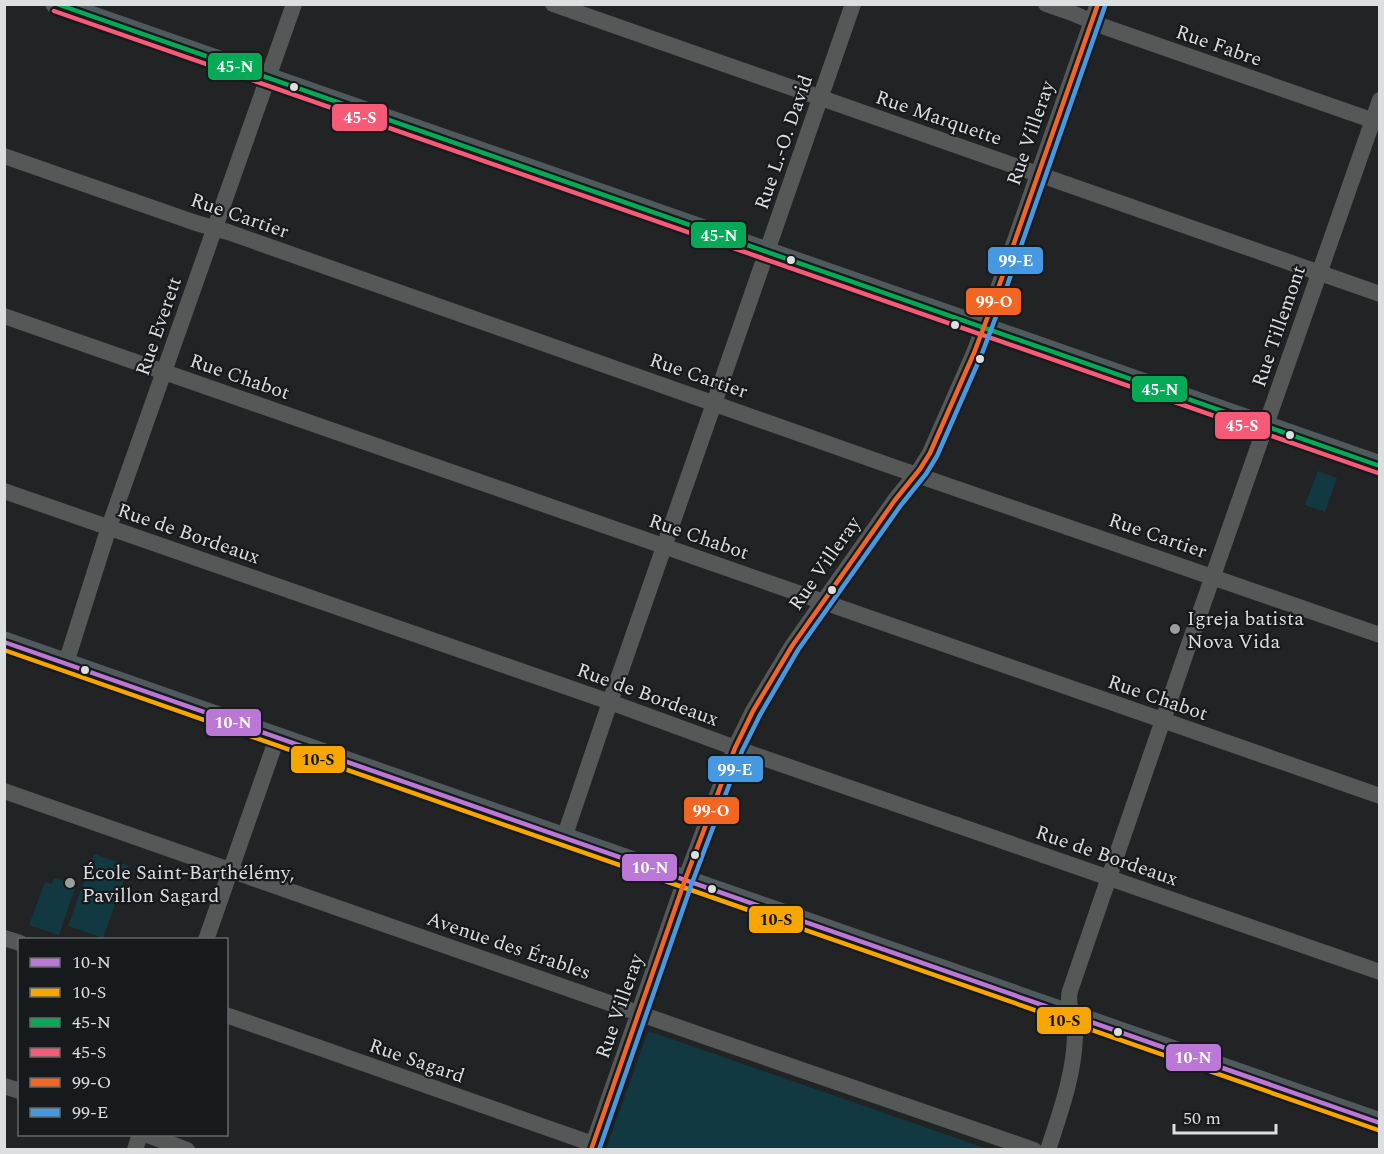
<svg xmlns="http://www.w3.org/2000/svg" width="1384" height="1154" font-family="Spectral,serif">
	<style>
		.green { fill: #123841 }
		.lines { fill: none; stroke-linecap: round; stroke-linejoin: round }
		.minor { stroke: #565858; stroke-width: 16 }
		.major { stroke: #505a5d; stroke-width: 21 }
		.bus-1-casing { stroke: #171a1c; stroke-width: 9 }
		.bus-2-casing { stroke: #171a1c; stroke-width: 9 }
		.bus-3-casing { stroke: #171a1c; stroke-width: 9 }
		.bus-4-casing { stroke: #171a1c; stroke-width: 9 }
		.bus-5-casing { stroke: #171a1c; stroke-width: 9 }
		.bus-6-casing { stroke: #171a1c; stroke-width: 9 }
		.bus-1 { stroke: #ba77d6; stroke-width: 4.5 }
		.bus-2 { stroke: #f7a600; stroke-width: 4.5 }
		.bus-3 { stroke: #06aa56; stroke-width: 4.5 }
		.bus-4 { stroke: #f75a77; stroke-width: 4.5 }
		.bus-5 { stroke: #f26522; stroke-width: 4.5 }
		.bus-6 { stroke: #4699e1; stroke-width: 4.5 }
		.bus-dot { fill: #dcdfe0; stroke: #171a1c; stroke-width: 2 }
		.poi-dot { fill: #9b9d9e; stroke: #171a1c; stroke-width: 2 }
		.labels { text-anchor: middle; stroke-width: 4.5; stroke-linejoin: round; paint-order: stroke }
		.street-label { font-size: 20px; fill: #dcdfe0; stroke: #171a1c }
		.poi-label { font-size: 20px; fill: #dcdfe0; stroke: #171a1c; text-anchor: start }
		.line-badge { stroke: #171a1c; stroke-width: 2 }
		.badge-label { font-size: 16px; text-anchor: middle; font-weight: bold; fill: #fff }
		.pale-badge-label { font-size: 16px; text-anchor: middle; font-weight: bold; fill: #111 }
	</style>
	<rect width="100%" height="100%" fill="#212324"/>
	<path class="green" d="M1318,471L1337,478L1325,512L1305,505Z
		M94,854L129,866L103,938L68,926Z
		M54,878L76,885L59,935L29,925L45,882L52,884Z
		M649,1032L654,1033L988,1149H606L647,1034Z"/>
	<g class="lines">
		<path class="minor" d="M553,4L1380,294
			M1046,4L1072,13L1105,27L1380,123
			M4,156L196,223L228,232L891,466L1380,635
			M4,316L1380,796
			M4,491L610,702L752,754L1380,972
			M66,663L109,527L294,4
			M4,791L715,1040L1034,1150
			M564,838L610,702L853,4
			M4,938L20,943
			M206,940L277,738
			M226,1015L593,1144
			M4,1086L20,1091
			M145,1134L187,1150
			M135,1150L140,1134
			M591,1150L685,880L735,748L753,711L792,646L895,500L920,469L930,453L974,353L993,303L1098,4
			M1048,1150C1060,1113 1074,1075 1075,1036C1075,1021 1066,1005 1070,991L1188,647L1380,100"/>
		<path class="major" d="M56,4L1380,466
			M4,642L1380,1123"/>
		<defs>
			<path id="bus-1" d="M4,642L1380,1123"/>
			<path id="bus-2" d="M4,650L1378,1130"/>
			<path id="bus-3" d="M57,4L1380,466"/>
			<path id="bus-4" d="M54,11L1378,473"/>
			<path id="bus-5" d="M591,1150L685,880L735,748L753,711L792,646L895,500L920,469L930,453L974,353L993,303L1098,4"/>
			<path id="bus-6" d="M599,1150L692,883L742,751L760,715L798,650L901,505L926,474L937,456L981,356L1000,306L1105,6"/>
		</defs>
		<use href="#bus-1" class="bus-1-casing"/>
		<use href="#bus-2" class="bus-2-casing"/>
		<use href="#bus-3" class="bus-3-casing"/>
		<use href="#bus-4" class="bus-4-casing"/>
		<use href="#bus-5" class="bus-5-casing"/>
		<use href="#bus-6" class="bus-6-casing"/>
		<use href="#bus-1" class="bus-1"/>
		<use href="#bus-2" class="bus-2"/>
		<use href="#bus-3" class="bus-3"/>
		<use href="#bus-4" class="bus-4"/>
		<use href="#bus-5" class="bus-5"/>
		<use href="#bus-6" class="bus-6"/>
	</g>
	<g class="bus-dot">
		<circle cx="294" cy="87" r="5"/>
		<circle cx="791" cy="260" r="5"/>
		<circle cx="955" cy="325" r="5"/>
		<circle cx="980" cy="359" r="5"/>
		<circle cx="1290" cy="435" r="5"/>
		<circle cx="832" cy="590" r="5"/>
		<circle cx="85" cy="670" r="5"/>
		<circle cx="695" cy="855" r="5"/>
		<circle cx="712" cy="889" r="5"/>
		<circle cx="1118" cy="1032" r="5"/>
	</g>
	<g class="poi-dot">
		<circle cx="1175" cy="629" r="6"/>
		<circle cx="70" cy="883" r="6"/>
	</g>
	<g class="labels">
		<g class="street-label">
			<text transform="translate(1219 45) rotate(19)" y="7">Rue Fabre</text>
			<text transform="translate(939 117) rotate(19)" y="7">Rue Marquette</text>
			<text transform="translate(1030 133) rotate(-71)" y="7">Rue Villeray</text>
			<text transform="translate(783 142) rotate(-71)" y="7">Rue L.-O. David</text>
			<text transform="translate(240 215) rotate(19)" y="7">Rue Cartier</text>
			<text transform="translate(158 326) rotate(-71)" y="7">Rue Everett</text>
			<text transform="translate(1278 326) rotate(-71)" y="7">Rue Tillemont</text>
			<text transform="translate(699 375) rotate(19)" y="7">Rue Cartier</text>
			<text transform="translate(240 376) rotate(19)" y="7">Rue Chabot</text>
			<text transform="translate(189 533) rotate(19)" y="7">Rue de Bordeaux</text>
			<text transform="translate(1158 535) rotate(19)" y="7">Rue Cartier</text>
			<text transform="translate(699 536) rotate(19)" y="7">Rue Chabot</text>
			<text transform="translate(824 563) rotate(-55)" y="7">Rue Villeray</text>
			<text transform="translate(648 694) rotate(20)" y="7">Rue de Bordeaux</text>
			<text transform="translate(1158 697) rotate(19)" y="7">Rue Chabot</text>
			<text transform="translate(1107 855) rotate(19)" y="7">Rue de Bordeaux</text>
			<text transform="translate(509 945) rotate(19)" y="7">Avenue des Érables</text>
			<text transform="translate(619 1006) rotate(-71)" y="7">Rue Villeray</text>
			<text transform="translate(417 1060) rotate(19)" y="7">Rue Sagard</text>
		</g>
		<g class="poi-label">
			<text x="1187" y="625">Igreja batista<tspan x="1187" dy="23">Nova Vida</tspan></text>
			<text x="82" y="879">École Saint-Barthélémy,<tspan x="82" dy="23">Pavillon Sagard</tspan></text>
		</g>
	</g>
	<g class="line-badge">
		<rect x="207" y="52" width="56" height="29" rx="6" fill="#06aa56"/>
		<rect x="331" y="103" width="57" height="29" rx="6" fill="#f75a77"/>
		<rect x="690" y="221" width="57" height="28" rx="6" fill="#06aa56"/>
		<rect x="987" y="246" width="57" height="29" rx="6" fill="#4699e1"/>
		<rect x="965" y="287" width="57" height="29" rx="6" fill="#f26522"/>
		<rect x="1131" y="375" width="57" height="28" rx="6" fill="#06aa56"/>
		<rect x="1214" y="411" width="57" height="29" rx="6" fill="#f75a77"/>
		<rect x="205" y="708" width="57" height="29" rx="6" fill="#ba77d6"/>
		<rect x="290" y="745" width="56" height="29" rx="6" fill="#f7a600"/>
		<rect x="707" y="755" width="57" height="28" rx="6" fill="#4699e1"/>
		<rect x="683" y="796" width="57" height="29" rx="6" fill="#f26522"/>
		<rect x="621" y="853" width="57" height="29" rx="6" fill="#ba77d6"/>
		<rect x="748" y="905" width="56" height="29" rx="6" fill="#f7a600"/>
		<rect x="1036" y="1006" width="56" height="29" rx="6" fill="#f7a600"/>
		<rect x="1165" y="1043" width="57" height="29" rx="6" fill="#ba77d6"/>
	</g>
	<g class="badge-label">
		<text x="235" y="72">45-N</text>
		<text x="360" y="123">45-S</text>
		<text x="719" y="241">45-N</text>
		<text x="1016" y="266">99-E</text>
		<text x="994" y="307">99-O</text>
		<text x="1160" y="395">45-N</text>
		<text x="1242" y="431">45-S</text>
		<text x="233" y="728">10-N</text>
		<text x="735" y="775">99-E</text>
		<text x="711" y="816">99-O</text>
		<text x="650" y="873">10-N</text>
		<text x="1193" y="1063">10-N</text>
	</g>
	<g class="pale-badge-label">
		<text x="318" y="765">10-S</text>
		<text x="776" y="925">10-S</text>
		<text x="1064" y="1026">10-S</text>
	</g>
	<rect width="1384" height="1154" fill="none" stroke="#dcdfe0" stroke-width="12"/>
	<rect x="18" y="938" width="210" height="198" fill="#171a1c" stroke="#66696a" stroke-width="1.5"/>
	<rect x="30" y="958" width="30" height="9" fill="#ba77d6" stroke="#66696a" stroke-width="1.5"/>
	<text x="72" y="968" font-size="18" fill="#dcdfe0">10-N</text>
	<rect x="30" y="988" width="30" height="9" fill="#f7a600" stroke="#66696a" stroke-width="1.5"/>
	<text x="72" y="998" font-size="18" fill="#dcdfe0">10-S</text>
	<rect x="30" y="1018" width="30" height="9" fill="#06aa56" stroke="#66696a" stroke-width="1.5"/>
	<text x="72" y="1028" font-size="18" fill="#dcdfe0">45-N</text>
	<rect x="30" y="1048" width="30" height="9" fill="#f75a77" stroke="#66696a" stroke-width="1.5"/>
	<text x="72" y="1058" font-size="18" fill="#dcdfe0">45-S</text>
	<rect x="30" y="1078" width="30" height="9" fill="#f26522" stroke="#66696a" stroke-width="1.5"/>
	<text x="72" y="1088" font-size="18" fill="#dcdfe0">99-O</text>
	<rect x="30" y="1108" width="30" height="9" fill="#4699e1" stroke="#66696a" stroke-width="1.5"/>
	<text x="72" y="1118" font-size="18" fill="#dcdfe0">99-E</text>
	<path d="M1174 1124v9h102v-9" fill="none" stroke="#dcdfe0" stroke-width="3"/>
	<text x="1183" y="1124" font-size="18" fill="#dcdfe0" stroke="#171a1c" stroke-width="4.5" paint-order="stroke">50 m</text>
</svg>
